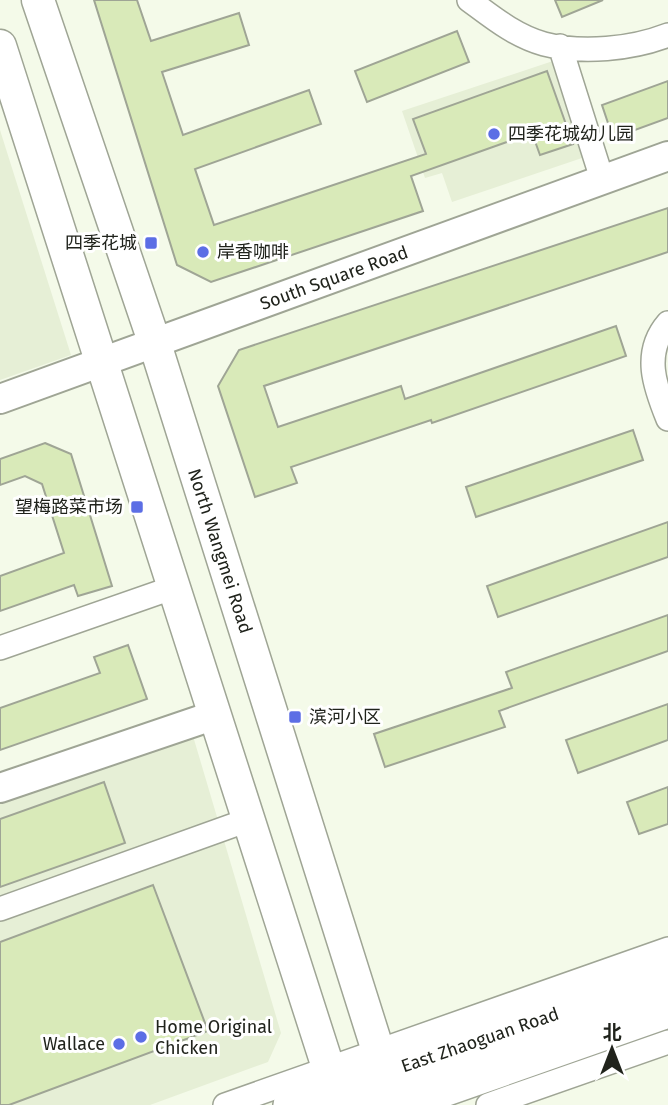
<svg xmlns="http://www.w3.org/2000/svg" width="668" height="1105" font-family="'Fira Sans','Noto Sans SC',sans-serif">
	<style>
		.built { fill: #e6efd6 }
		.building { fill: #d9eab9; stroke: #9fa595; stroke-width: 2 }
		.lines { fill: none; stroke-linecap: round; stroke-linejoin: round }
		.minor-casing { stroke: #9fa595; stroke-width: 26 }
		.tertiary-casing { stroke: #9fa595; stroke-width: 32 }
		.secondary-casing { stroke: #9fa595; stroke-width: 35 }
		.primary-casing { stroke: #9fa595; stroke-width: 38 }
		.minor { stroke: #fff; stroke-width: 23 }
		.tertiary { stroke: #fff; stroke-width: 28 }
		.secondary { stroke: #fff; stroke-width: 32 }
		.primary { stroke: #fff; stroke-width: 35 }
		.poi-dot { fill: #5c6ee5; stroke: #fff; stroke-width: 2.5 }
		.labels { text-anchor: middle; stroke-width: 6; stroke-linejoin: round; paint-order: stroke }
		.poi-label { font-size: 18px; fill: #20231c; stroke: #fff; text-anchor: start }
		.street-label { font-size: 18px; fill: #20231c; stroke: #fff }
	</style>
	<rect width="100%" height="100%" fill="#f4fae9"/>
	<path class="built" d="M553,61L585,157L452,202L442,173L425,178L402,111Z
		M0,130L71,355L0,380Z
		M193,736L281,1033L268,1062L150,1105H0V804Z"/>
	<path class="building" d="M94,0H137L151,41L239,13L249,45L162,72L183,135L309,90L321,124L195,169L214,225L426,154L413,119L547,71L573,144L540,155L532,133L411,176L423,211L211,282L177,265Z
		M555,0H603L562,17Z
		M457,31L469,62L367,102L355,71Z
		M668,81V118L613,138L602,105Z
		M668,208V252L264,386L278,427L401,386L405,399L616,326L626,356L432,423L431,420L291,467L297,483L255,497L218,386L239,350Z
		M633,430L643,460L476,517L466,487Z
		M45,443L71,454L112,586L78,596L74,585L0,611V576L64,553L42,484L25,476L0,485V459Z
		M668,522V557L498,617L487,586Z
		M668,615V651L499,711L505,727L385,767L374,734L512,688L506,672Z
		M128,645L147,699L0,750V708L100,673L94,657Z
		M668,704V740L578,773L566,740Z
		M104,782L125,843L0,887V819Z
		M668,787V824L639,834L627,802Z
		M153,885L208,1031L9,1105H0V942Z"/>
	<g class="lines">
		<defs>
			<path id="minor" d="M469,0C492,17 515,36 544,44C582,54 632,49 668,35
				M560,46L602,179
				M668,323C642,353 655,387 668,419
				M0,648L172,588
				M0,909L248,820
				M225,1105L668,949
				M488,1105L668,1042"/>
			<path id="tertiary" d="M0,399L668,156
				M0,788L215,715"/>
			<path id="secondary" d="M38,0L155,344L385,1073L376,1105
				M0,46L335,1089L357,1104"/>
			<path id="primary" d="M291,1105L668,975
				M398,1105L668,1010"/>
		</defs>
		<use href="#minor" class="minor-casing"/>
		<use href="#tertiary" class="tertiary-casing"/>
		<use href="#secondary" class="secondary-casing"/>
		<use href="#primary" class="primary-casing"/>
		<use href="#minor" class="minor"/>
		<use href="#tertiary" class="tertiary"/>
		<use href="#secondary" class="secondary"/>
		<use href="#primary" class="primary"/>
	</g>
	<g class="poi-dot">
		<circle cx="494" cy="134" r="7"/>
		<rect x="144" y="236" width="14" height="14" rx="3.5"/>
		<circle cx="203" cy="252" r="7"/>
		<rect x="130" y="500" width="14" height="14" rx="3.5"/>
		<rect x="288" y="710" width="14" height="14" rx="3.5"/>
		<circle cx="141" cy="1037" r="7"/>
		<circle cx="119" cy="1044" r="7"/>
	</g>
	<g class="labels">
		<g class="poi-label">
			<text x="508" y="140">四季花城幼儿园</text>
			<text x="137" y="249" text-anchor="end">四季花城</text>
			<text x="217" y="258">岸香咖啡</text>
			<text x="123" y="513" text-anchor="end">望梅路菜市场</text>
			<text x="309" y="723">滨河小区</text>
			<text x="155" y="1033">Home Original<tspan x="155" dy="21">Chicken</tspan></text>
			<text x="105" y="1050" text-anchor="end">Wallace</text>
		</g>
		<g class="street-label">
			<text transform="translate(334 278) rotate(-20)" y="6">South Square Road</text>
			<text transform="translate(220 551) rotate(72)" y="6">North Wangmei Road</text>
			<text transform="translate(480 1040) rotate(-19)" y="6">East Zhaoguan Road</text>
		</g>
	</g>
	<g transform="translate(612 1049)" stroke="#ffffff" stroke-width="5" paint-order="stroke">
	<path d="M0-5L12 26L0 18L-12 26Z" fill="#20231c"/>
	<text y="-10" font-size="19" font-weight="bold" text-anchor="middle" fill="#20231c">北</text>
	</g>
</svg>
